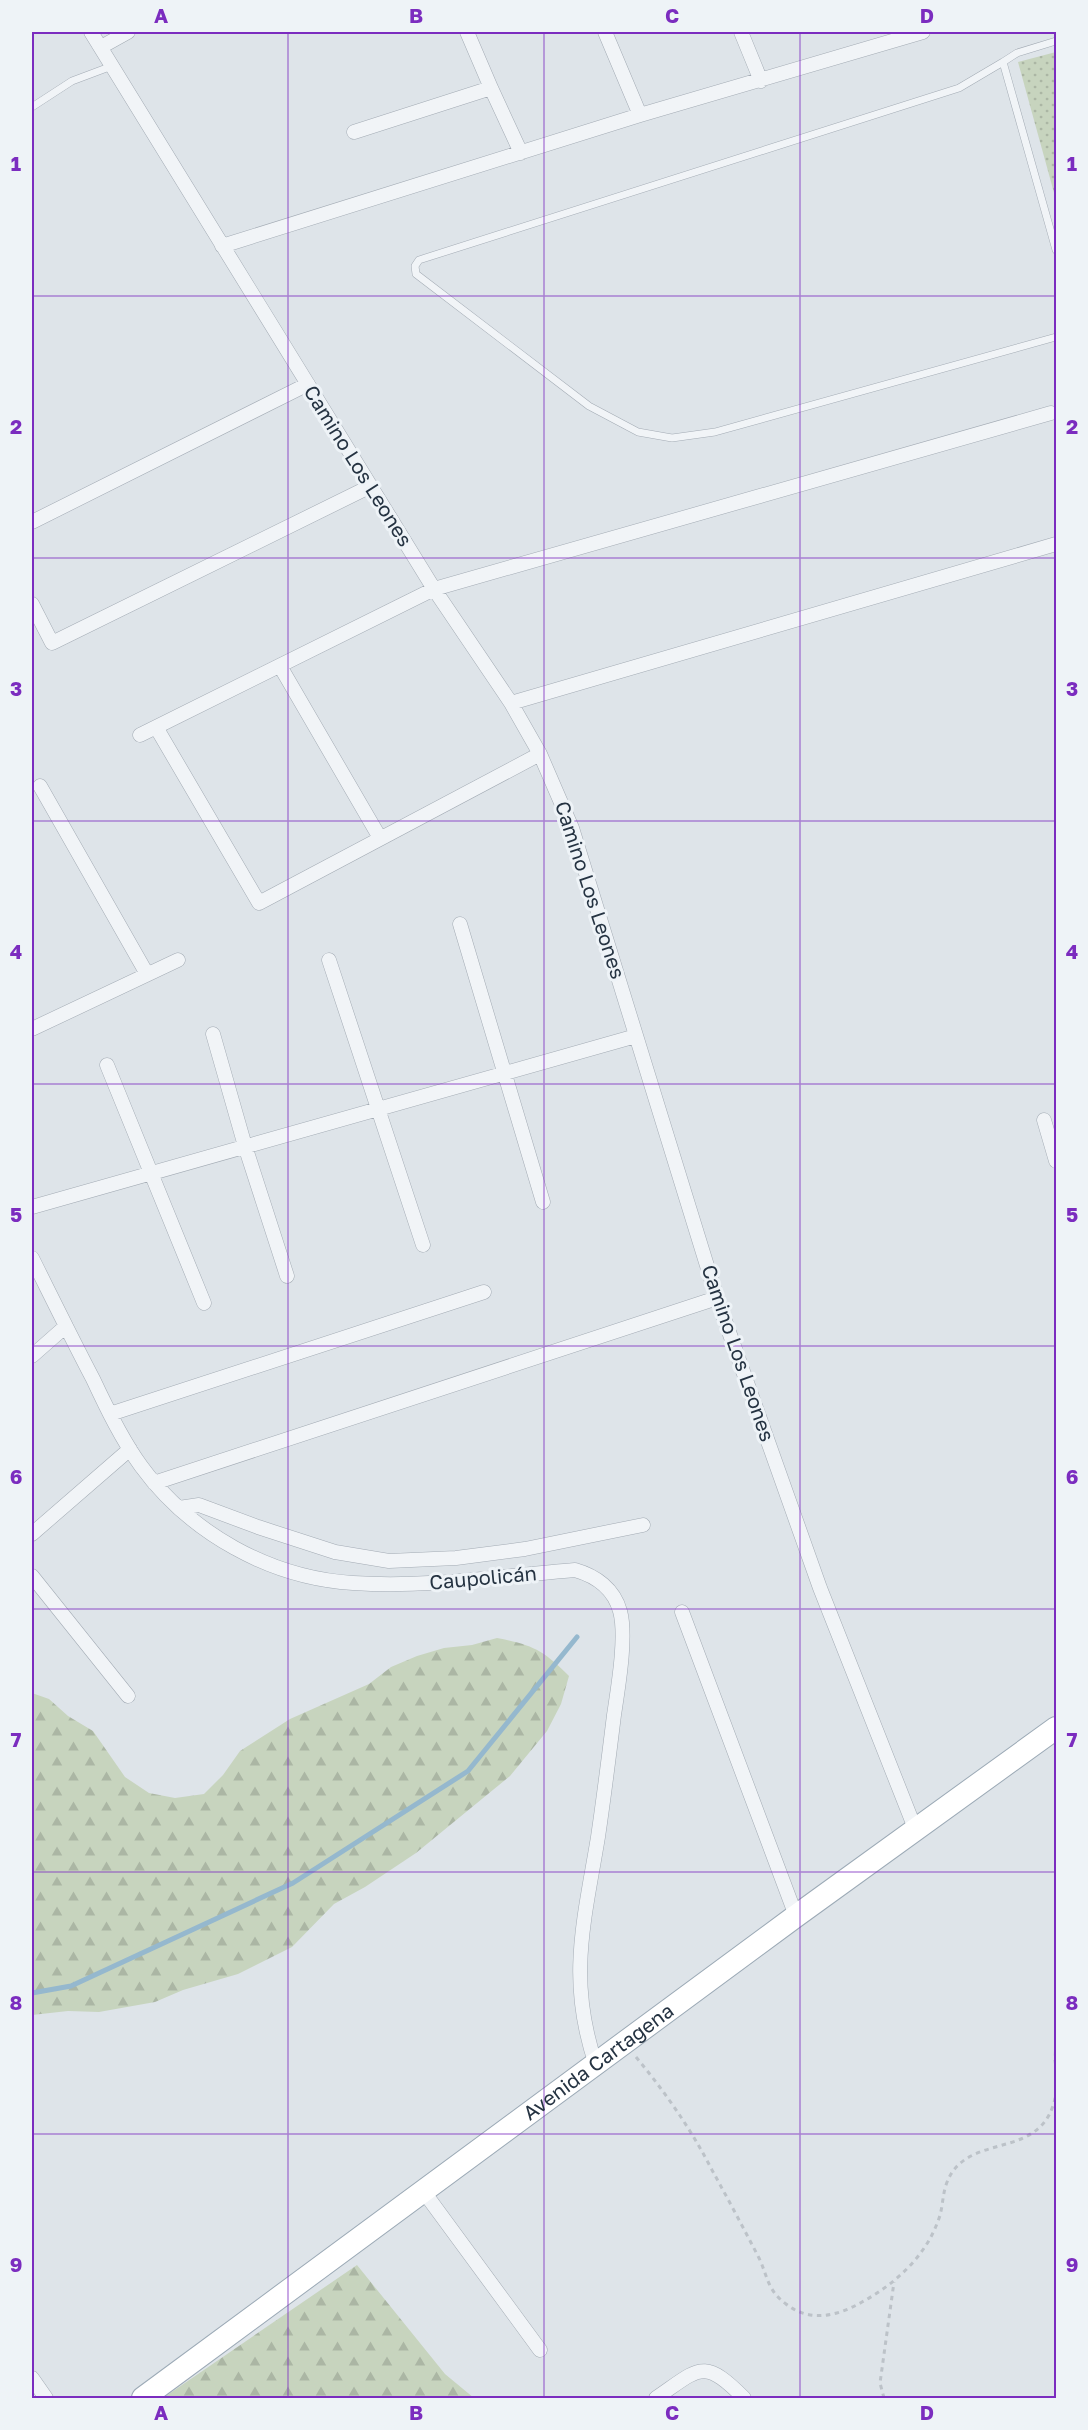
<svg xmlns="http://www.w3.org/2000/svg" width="1088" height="2430" font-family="'Golos Text',sans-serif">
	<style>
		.grass { fill: url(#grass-dots) }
		.forest { fill: url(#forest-firs) }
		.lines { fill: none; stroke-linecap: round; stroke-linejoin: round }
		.stream { stroke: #95b8ce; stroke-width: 5 }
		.service-casing { stroke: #a3abb4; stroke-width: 8 }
		.minor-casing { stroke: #a3abb4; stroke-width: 15 }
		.primary-casing { stroke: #9caab6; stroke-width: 24 }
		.path { stroke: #bcc2c8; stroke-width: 3; stroke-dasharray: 4.5 4.5; stroke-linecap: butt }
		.service { stroke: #f1f4f7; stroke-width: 7 }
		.minor { stroke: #f1f4f7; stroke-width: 14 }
		.primary { stroke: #fff; stroke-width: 22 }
		.grid { fill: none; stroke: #7b2cbf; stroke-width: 1.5; stroke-opacity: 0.55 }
		.labels { text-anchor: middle; stroke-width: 6; stroke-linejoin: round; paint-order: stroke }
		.street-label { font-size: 20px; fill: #253342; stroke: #eef3f7 }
		.neatline { fill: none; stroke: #7b2cbf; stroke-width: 2 }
		.grid-label { font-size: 20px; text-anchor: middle; font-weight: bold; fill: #7b2cbf }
	</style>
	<defs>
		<pattern id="grass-dots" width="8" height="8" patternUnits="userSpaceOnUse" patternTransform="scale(1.5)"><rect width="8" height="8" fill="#c7d4be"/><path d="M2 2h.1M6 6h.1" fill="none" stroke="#abb6a4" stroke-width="1.8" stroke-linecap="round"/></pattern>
		<pattern id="forest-firs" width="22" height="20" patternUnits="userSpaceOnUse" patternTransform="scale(1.5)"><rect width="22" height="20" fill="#c7d4be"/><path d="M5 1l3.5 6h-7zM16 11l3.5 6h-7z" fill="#abb6a4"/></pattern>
	</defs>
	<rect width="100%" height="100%" fill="#dee4e9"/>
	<path class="grass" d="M1056,52V200L1018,62Z"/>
	<path class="forest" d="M497,1638C533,1645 543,1650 569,1676L561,1704L547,1731L510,1776L416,1853L365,1887L334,1904L292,1947L238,1974L183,1990L155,2002L99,2012L68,2011L32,2015V1693L49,1699L68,1716L93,1731L125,1777L149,1793L175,1798L204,1794L223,1775L240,1751L290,1719L369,1684L391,1667L417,1656L444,1648L472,1645Z
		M357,2265L445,2374L474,2398H163Z"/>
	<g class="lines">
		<path class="stream" d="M32,1993L71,1986L293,1883L468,1771L577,1637"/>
		<defs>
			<path id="service" d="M1003,62L1017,53L1056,41
				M32,107L72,81L112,66
				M1056,250L1003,62L959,88L419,260L415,266L416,274L589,406L638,432L672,438L715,432L1056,337"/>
			<path id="minor" d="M91,32L434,589L511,703L540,754L572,828L717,1298L820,1588L916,1831
				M467,32L491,88
				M605,32L640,115
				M741,32L761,81
				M101,47L128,32
				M354,132L491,88L521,153
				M222,246L640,115L923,32
				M32,522L308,384
				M32,604L52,643L371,486
				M280,666L380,838
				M511,703L1056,544
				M156,727L259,903L540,754
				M140,735L434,589L1051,413
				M40,786L147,974
				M460,924L543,1202
				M329,960L423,1245
				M32,1029L178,960
				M213,1034L245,1146L287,1276
				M107,1065L204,1303
				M1044,1120L1056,1161
				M32,1207L636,1036
				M32,1258C52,1298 72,1339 93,1379C107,1409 122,1440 141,1466C190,1533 270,1578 353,1583C429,1588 500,1576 575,1570C596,1576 614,1589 620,1611C627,1636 618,1688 614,1715C609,1756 604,1796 598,1837C584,1922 567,1980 596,2065
				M32,1356L66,1326
				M110,1414L484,1292
				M154,1483L717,1298
				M179,1508L199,1505L258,1527L335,1552L389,1561L456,1558L525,1549L643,1525
				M32,1534L130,1449
				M32,1576L128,1696
				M682,1612L796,1916
				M424,2192L540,2350
				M32,2378L46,2398
				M656,2398C700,2368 703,2357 744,2398"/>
			<g id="primary">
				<path id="s1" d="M143,2398L796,1916L1056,1728"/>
			</g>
		</defs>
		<use href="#service" class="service-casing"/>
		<use href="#minor" class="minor-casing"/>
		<use href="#primary" class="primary-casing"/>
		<path class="path" d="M1056,2042L1055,2060L1056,2068
			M636,2057C665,2092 691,2129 712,2170C728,2199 744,2229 759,2258C768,2277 767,2290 786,2304C810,2323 838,2316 862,2302C895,2284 925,2257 938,2221C943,2209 942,2197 946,2185C965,2128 1045,2165 1056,2093
			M884,2398L880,2383L894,2282"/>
		<use href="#service" class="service"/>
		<use href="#minor" class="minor"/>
		<use href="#primary" class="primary"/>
	</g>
	<path class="grid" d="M288,32V2398M544,32V2398M800,32V2398M32,296H1056M32,558H1056M32,821H1056M32,1084H1056M32,1346H1056M32,1609H1056M32,1872H1056M32,2134H1056"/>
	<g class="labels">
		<g class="street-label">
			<text transform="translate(358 466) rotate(58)" y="7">Camino Los Leones</text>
			<text transform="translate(590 890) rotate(72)" y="7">Camino Los Leones</text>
			<text transform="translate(738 1353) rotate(71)" y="7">Camino Los Leones</text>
			<text transform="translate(483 1578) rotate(-5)" y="7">Caupolicán</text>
			<text dy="7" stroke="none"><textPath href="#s1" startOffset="566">Avenida Cartagena</textPath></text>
		</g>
	</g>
	<rect width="1088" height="2430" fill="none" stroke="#eef3f7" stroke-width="66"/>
	<rect x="33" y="33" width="1022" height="2364" class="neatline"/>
	<g class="grid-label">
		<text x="161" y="23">A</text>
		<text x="416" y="23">B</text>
		<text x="672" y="23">C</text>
		<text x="927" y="23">D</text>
		<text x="16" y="171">1</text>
		<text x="1072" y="171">1</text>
		<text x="16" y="434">2</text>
		<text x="1072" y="434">2</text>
		<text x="16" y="696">3</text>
		<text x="1072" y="696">3</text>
		<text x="16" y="959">4</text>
		<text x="1072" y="959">4</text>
		<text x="16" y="1222">5</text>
		<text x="1072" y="1222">5</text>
		<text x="16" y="1484">6</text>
		<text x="1072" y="1484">6</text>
		<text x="16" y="1747">7</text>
		<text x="1072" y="1747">7</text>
		<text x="16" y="2010">8</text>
		<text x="1072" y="2010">8</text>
		<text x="16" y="2272">9</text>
		<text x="1072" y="2272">9</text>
		<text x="161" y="2420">A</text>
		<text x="416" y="2420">B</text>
		<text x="672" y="2420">C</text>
		<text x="927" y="2420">D</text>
	</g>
</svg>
